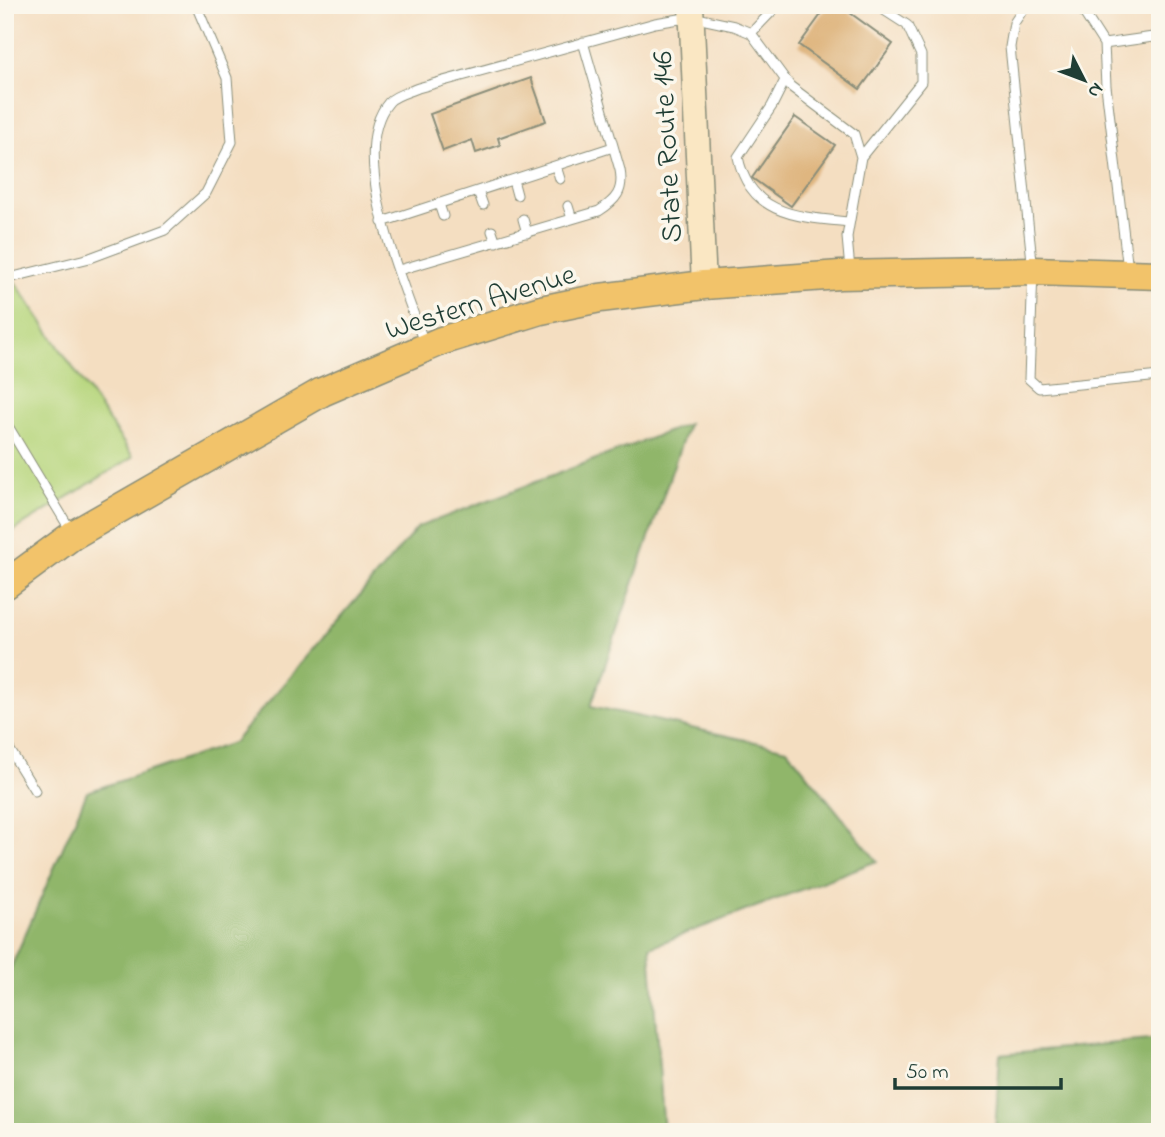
<svg xmlns="http://www.w3.org/2000/svg" width="1165" height="1137" font-family="'Indie Flower',sans-serif">
	<style>
		.green { fill: #b6d57b; stroke: #6a8958; stroke-width: 2 }
		.forest { fill: #90b66b; stroke: #587a50; stroke-width: 2 }
		.building { fill: #dfb680 }
		.lines { fill: none; stroke-linecap: round; stroke-linejoin: round }
		.lane-casing { stroke: #8a8e7a; stroke-width: 11 }
		.secondary-casing { stroke: #8a8e7a; stroke-width: 27 }
		.primary-casing { stroke: #8a8e7a; stroke-width: 31 }
		.lane { stroke: #fff; stroke-width: 9 }
		.secondary { stroke: #fae7c3; stroke-width: 24 }
		.primary { stroke: #f2c36a; stroke-width: 28 }
		.labels { text-anchor: middle; stroke-width: 7; stroke-linejoin: round; paint-order: stroke }
		.street-label { font-size: 30px; fill: #1f3d34; stroke: #fbf7ec }
	</style>
	<rect width="100%" height="100%" fill="#fbf7ec"/>
	<filter id="ink" filterUnits="userSpaceOnUse"><feTurbulence type="fractalNoise" baseFrequency=".0143" numOctaves="2"/><feDisplacementMap in="SourceGraphic" scale="14" xChannelSelector="R" yChannelSelector="G"/><feConvolveMatrix kernelMatrix="1 2 1 2 8 2 1 2 1" color-interpolation-filters="sRGB"/></filter>
	<filter id="wash" filterUnits="userSpaceOnUse"><feTurbulence type="fractalNoise" baseFrequency=".00686" numOctaves="4" result="noise"/><feDisplacementMap in="SourceGraphic" scale="28" xChannelSelector="R" yChannelSelector="G"/><feGaussianBlur stdDeviation="1.57" result="paint"/><feColorMatrix in="noise" values="0 0 0 0 0 0 0 0 0 0 0 0 0 0 0 0 0 1.4 0 .05"/><feComposite in="paint" operator="in"/></filter>
	<g filter="url(#wash)">
		<rect width="100%" height="100%" fill="#f4dec1"/>
		<path class="green" d="M5,267L133,457L5,536Z"/>
		<path class="forest" d="M688,424L591,706L787,749L877,861L650,947L664,1132H5V981L87,792L233,743L418,527Z
			M1160,1039V1132H995L1000,1054Z"/>
		<g id="blocks">
			<path class="building" d="M828,5H839L893,44L860,89L799,45Z
				M531,78L546,121L498,138L500,145L476,153L472,140L443,151L430,114Z
				M795,117L835,145L791,206L752,178Z"/>
		</g>
	</g>
	<g filter="url(#ink)">
		<use href="#blocks" fill-opacity="0" stroke="#8a8e7a" stroke-width="2"/>
		<g class="lines">
			<defs>
				<path id="lane" d="M1026,5L1014,23L1010,47L1033,271L1029,379L1039,388L1160,376
					M1079,5L1104,44L1106,86L1128,270
					M751,33L778,5
					M1104,44L1160,36
					M785,80L772,106L738,157C750,216 799,217 849,222
					M861,157L921,82V55L907,25L876,5
					M556,166L560,179
					M513,180L517,195
					M478,191L483,205
					M439,204L443,216
					M568,206L572,219
					M523,219L527,233
					M382,222L613,147
					M492,231L496,242
					M399,270L599,211C616,200 624,191 620,170L583,42
					M5,279L90,258L165,230L206,193L232,142L227,78L196,5
					M424,343C405,287 345,153 389,102C395,95 409,92 418,88L655,23L692,17L734,26L751,33L790,86L854,134L861,157L847,237L850,270
					M5,421L71,531
					M5,742L35,791"/>
				<path id="secondary" d="M691,5L704,285"/>
				<path id="primary" d="M5,585L73,535L322,392L441,341L541,310L600,298L704,285L840,275L1033,271L1160,275"/>
			</defs>
			<use href="#lane" class="lane-casing"/>
			<use href="#secondary" class="secondary-casing"/>
			<use href="#primary" class="primary-casing"/>
			<use href="#lane" class="lane"/>
			<use href="#secondary" class="secondary"/>
			<use href="#primary" class="primary"/>
		</g>
	</g>
	<g class="labels">
		<g class="street-label">
			<text transform="translate(666 147) rotate(-93)" y="10">State Route 146</text>
			<text transform="translate(480 301) rotate(-17)" y="10">Western Avenue</text>
		</g>
	</g>
	<rect width="1165" height="1137" fill="none" stroke="#fbf7ec" stroke-width="28"/>
	<g transform="translate(1084 80) rotate(132)" stroke="#fbf7ec" stroke-width="5" paint-order="stroke">
	<path d="M0-5L12 26L0 18L-12 26Z" fill="#1f3d34"/>
	<text y="-10" font-size="19" font-weight="bold" text-anchor="middle" fill="#1f3d34">N</text>
	</g>
	<path d="M895 1078v10h166v-10" fill="none" stroke="#1f3d34" stroke-width="3.5"/>
	<text x="906" y="1078" font-size="21" fill="#1f3d34" stroke="#fbf7ec" stroke-width="5" paint-order="stroke">50 m</text>
</svg>
